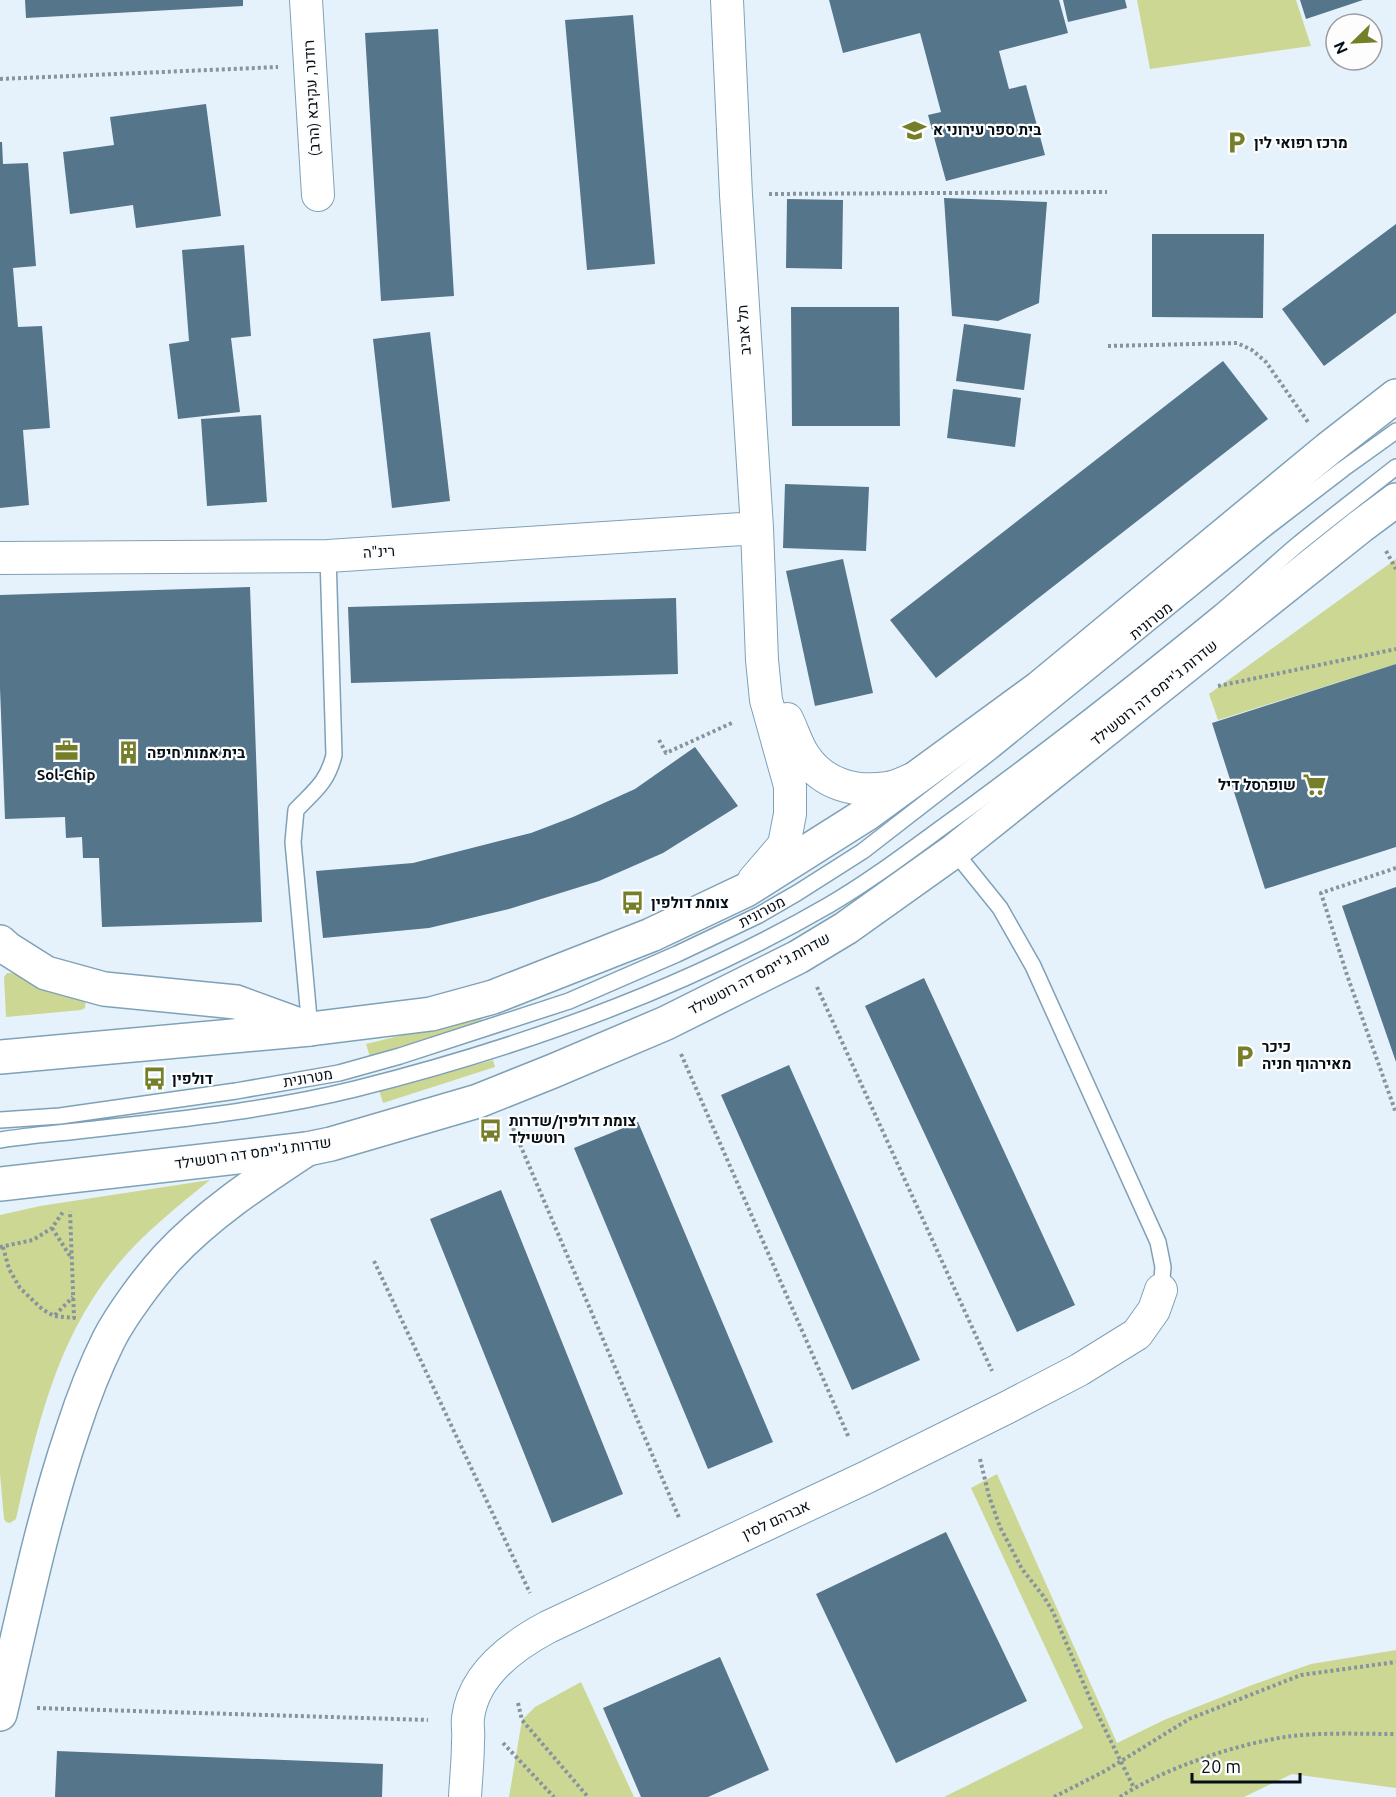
<svg xmlns="http://www.w3.org/2000/svg" width="1396" height="1797" font-family="Ubuntu,Heebo,sans-serif">
	<style>
		.green { fill: #cdd794 }
		.building { fill: #55758a }
		.lines { fill: none; stroke-linecap: round; stroke-linejoin: round }
		.service-casing { stroke: #7fa1b7; stroke-width: 18 }
		.minor-casing { stroke: #7fa1b7; stroke-width: 34 }
		.tertiary-casing { stroke: #7fa1b7; stroke-width: 36 }
		.trunk-casing { stroke: #7fa1b7; stroke-width: 36 }
		.path { stroke: #87949d; stroke-width: 4; stroke-dasharray: 3 3; stroke-linecap: butt }
		.service { stroke: #fff; stroke-width: 15 }
		.minor { stroke: #fff; stroke-width: 32 }
		.tertiary { stroke: #fff; stroke-width: 33 }
		.trunk { stroke: #fff; stroke-width: 33 }
		.labels { text-anchor: middle; stroke-width: 4.5; stroke-linejoin: round; paint-order: stroke }
		.street-label { font-size: 15px; fill: #030e16; stroke: #fdfdfd }
		.poi-label { font-size: 15px; font-weight: bold; fill: #030e16; stroke: #fdfdfd; text-anchor: start }
	</style>
	<rect width="100%" height="100%" fill="#e5f2fc"/>
	<path class="green" d="M1137,0H1296L1311,46L1150,69Z
		M1396,559V664L1218,720L1209,694Z
		M7,973H11L79,994C85,998 86,1001 85,1008L81,1010L6,1017L4,977Z
		M480,1013L482,1021L370,1057L366,1044L419,1031Z
		M493,1060L495,1067L383,1103L379,1090L431,1077Z
		M210,1180C178,1206 145,1232 119,1263C56,1337 37,1428 16,1519L10,1523L6,1522L4,1519L0,1474V1215L40,1206Z
		M997,1474L1117,1743L1164,1720L1252,1685L1311,1664L1396,1650V1788L1292,1774L1244,1797H944L1083,1728L971,1488Z
		M581,1682L634,1797H509L522,1720L535,1707Z"/>
	<path class="building" d="M25,0H243V6L26,18Z
		M829,0H1059L1068,33L999,51L1009,89L1026,85L1045,155L946,181L928,115L941,112L920,33L843,53Z
		M1063,0H1125L1127,8L1068,22Z
		M1300,0H1363L1306,19Z
		M633,15L655,264L587,270L565,20Z
		M438,29L454,296L381,301L365,33Z
		M206,104L221,216L136,228L133,205L70,214L63,152L114,145L110,117Z
		M0,142H2L3,164L28,163L36,266L13,268L18,327L42,326L50,428L23,430L29,505L0,508Z
		M944,198L1047,202L1039,303L998,321L952,316Z
		M787,199L843,200L842,269L786,268Z
		M1396,224V313L1324,366L1282,309Z
		M1152,234H1264L1263,318L1152,317Z
		M244,245L251,336L231,338L240,412L178,419L169,344L189,341L182,250Z
		M791,307H899L900,426H792Z
		M964,324L1031,334L1024,390L956,381Z
		M430,332L450,501L392,508L373,339Z
		M1223,361L1268,419L936,678L890,620Z
		M953,389L1021,398L1015,447L947,438Z
		M261,415L267,502L207,506L201,419Z
		M785,484L869,487L866,551L783,548Z
		M843,559L873,693L815,706L786,571Z
		M250,587L262,922L102,927L99,858H83L82,837L66,838L65,817L5,819L0,688V595Z
		M676,598L678,674L351,683L348,607Z
		M1396,664V847L1265,889L1212,723Z
		M695,747L738,806L663,853L599,881L509,909L429,928L323,938L316,871L413,863L531,833L573,817L635,789Z
		M1396,887V1062L1342,906Z
		M924,978L1075,1305L1017,1332L865,1006Z
		M789,1065L920,1360L852,1390L721,1095Z
		M638,1122L773,1442L708,1469L574,1148Z
		M501,1190L623,1494L552,1523L430,1219Z
		M946,1532L1027,1701L896,1763L816,1594Z
		M720,1657L769,1770L708,1797H641L603,1708Z
		M57,1751L383,1764L382,1797H55Z"/>
	<g class="lines">
		<defs>
			<path id="service" d="M954,851L1000,908L1033,966L1158,1242L1163,1267L1161,1290
				M310,1029L293,842L296,810C315,790 327,783 334,755L328,556
				M0,1120L60,1116L236,1091L339,1073L400,1056L569,1001L677,954L759,915L797,893L863,851L992,751L1265,529L1343,469L1396,431
				M0,1140C31,1135 63,1133 95,1129C182,1119 270,1110 355,1089C519,1048 682,990 829,905C877,877 921,842 966,810C1052,747 1136,681 1218,614C1245,592 1270,568 1296,546C1329,519 1363,493 1396,467"/>
			<path id="minor" d="M306,0L318,195
				M727,0L736,195L757,528L762,660L766,700L790,786V814L784,845L754,880
				M0,558L328,556L757,528
				M787,719C793,731 797,746 805,757C823,784 855,793 887,788C896,787 905,782 913,779
				M465,1797C466,1778 468,1760 468,1741C469,1733 467,1725 468,1718C473,1675 514,1645 548,1627L867,1477L1008,1407L1079,1370L1137,1334L1154,1310L1161,1290"/>
			<path id="tertiary" d="M0,1057L310,1029L431,1014L493,997L651,935L746,890L868,813L916,778L1039,688L1328,449L1396,396
				M0,1184L307,1149L331,1144L478,1101L553,1071L666,1023L798,957L846,928L954,851L1361,526L1396,500"/>
			<path id="trunk" d="M0,942L8,949L46,973L104,989L236,1002L310,1029
				M0,1714C22,1620 41,1524 72,1432C82,1401 94,1369 109,1339C122,1314 148,1279 167,1258C208,1214 257,1182 307,1149"/>
		</defs>
		<use href="#service" class="service-casing"/>
		<use href="#minor" class="minor-casing"/>
		<use href="#tertiary" class="tertiary-casing"/>
		<use href="#trunk" class="trunk-casing"/>
		<path class="path" d="M0,79L278,67
			M769,194L1107,192
			M1108,346L1237,343L1252,350L1266,362L1308,422
			M1386,551L1396,569
			M1218,686L1396,649
			M659,740L666,753L734,722
			M1396,868L1321,893L1347,975L1396,1113
			M817,987L992,1371
			M681,1054L849,1438
			M513,1128L680,1520
			M52,1228L70,1256
			M0,1247L33,1240L52,1228L63,1212
			M3,1247L9,1269L20,1288L42,1309L54,1316L74,1318L70,1211
			M374,1261L530,1593
			M55,1315L73,1297
			M980,1459L989,1496L1000,1527L1022,1569L1044,1597L1053,1612L1091,1701L1134,1788
			M518,1703L522,1720L588,1797
			M37,1708L428,1720
			M503,1743L554,1797
			M1054,1797L1105,1771L1189,1719L1301,1675L1396,1662
			M1120,1797C1163,1769 1233,1745 1285,1737C1320,1732 1360,1734 1396,1734"/>
		<use href="#service" class="service"/>
		<use href="#minor" class="minor"/>
		<use href="#tertiary" class="tertiary"/>
		<use href="#trunk" class="trunk"/>
	</g>
	<defs>
		<symbol id="school-bare" viewBox="-9 -9 18 18"><path d="M0-5L7-2L0 1L-7-2ZM-4 1L0 2.5L4 1V4Q0 6-4 4Z" fill="#757e29" stroke="#fdfdfd" stroke-width="2.5" paint-order="stroke"/></symbol>
		<symbol id="parking-bare" viewBox="-9 -9 18 18"><path d="M-3.5-5.5H1a3.5 3.5 0 0 1 0 7H-1V5.5H-3.5ZM-1-3.4V-.6H.8a1.4 1.4 0 0 0 0-2.8Z" fill="#757e29" stroke="#fdfdfd" stroke-width="2.5" paint-order="stroke"/></symbol>
		<symbol id="office-bare" viewBox="-9 -9 18 18"><path d="M-6-3h4V-5.5h4V-3h4V5H-6ZM-1-4.5V-3h2v-1.5ZM-6 0V1H6V0Z" fill="#757e29" stroke="#fdfdfd" stroke-width="2.5" paint-order="stroke"/></symbol>
		<symbol id="building-bare" viewBox="-9 -9 18 18"><path d="M-4-6H4V6H1V3H-1V6H-4ZM-2.5-4.3h1.7v1.8h-1.7ZM.8-4.3h1.7v1.8H.8ZM-2.5-1h1.7V.8h-1.7ZM.8-1h1.7V.8H.8Z" fill="#757e29" stroke="#fdfdfd" stroke-width="2.5" paint-order="stroke"/></symbol>
		<symbol id="supermarket-bare" viewBox="-9 -9 18 18"><path d="M-6-5.5h2.5l.6 2H6L4.5 2H-2.5L-4.4-4H-6ZM-1.5 3.2a1.3 1.3 0 1 0 .1 0ZM3 3.2a1.3 1.3 0 1 0 .1 0Z" fill="#757e29" stroke="#fdfdfd" stroke-width="2.5" paint-order="stroke"/></symbol>
		<symbol id="bus-bare" viewBox="-9 -9 18 18"><path d="M-5-6H5V4H4V6H2V4H-2V6H-4V4H-5ZM-3.5-4V0h7V-4ZM-3.5 1.2v1.5H-2V1.2ZM2 1.2v1.5H3.5V1.2Z" fill="#757e29" stroke="#fdfdfd" stroke-width="2.5" paint-order="stroke"/></symbol>
	</defs>
	<g fill-rule="evenodd">
		<use href="#school-bare" x="898" y="114" width="33" height="33"/>
		<use href="#parking-bare" x="1220" y="126" width="33" height="33"/>
		<use href="#office-bare" x="50" y="734" width="33" height="33"/>
		<use href="#building-bare" x="112" y="736" width="33" height="33"/>
		<use href="#supermarket-bare" x="1298" y="768" width="33" height="33"/>
		<use href="#bus-bare" x="616" y="886" width="33" height="33"/>
		<use href="#parking-bare" x="1228" y="1040" width="33" height="33"/>
		<use href="#bus-bare" x="138" y="1062" width="33" height="33"/>
		<use href="#bus-bare" x="474" y="1114" width="33" height="33"/>
	</g>
	<g class="labels">
		<g class="street-label">
			<text transform="translate(312 98) rotate(-93)" y="5">רודנר, עקיבא (הרב)</text>
			<text transform="translate(744 330) rotate(-94)" y="5">תל אביב</text>
			<text transform="translate(379 552) rotate(-4)" y="5">רינ"ה</text>
			<text transform="translate(1151 621) rotate(-39)" y="5">מטרונית</text>
			<text transform="translate(1154 693) rotate(-39)" y="5">שדרות ג'יימס דה רוטשילד</text>
			<text transform="translate(762 912) rotate(-28)" y="5">מטרונית</text>
			<text transform="translate(759 974) rotate(-28)" y="5">שדרות ג'יימס דה רוטשילד</text>
			<text transform="translate(308 1078) rotate(-10)" y="5">מטרונית</text>
			<text transform="translate(253 1153) rotate(-8)" y="5">שדרות ג'יימס דה רוטשילד</text>
			<text transform="translate(776 1520) rotate(-25)" y="5">אברהם לסין</text>
		</g>
		<g class="poi-label">
			<text x="933" y="135">בית ספר עירוני א</text>
			<text x="1254" y="148">מרכז רפואי לין</text>
			<text x="147" y="758">בית אמות חיפה</text>
			<text x="66" y="780" text-anchor="middle">Sol-Chip</text>
			<text x="1296" y="790" text-anchor="end">שופרסל דיל</text>
			<text x="651" y="908">צומת דולפין</text>
			<text x="1262" y="1052">כיכר<tspan x="1262" dy="17">מאירהוף חניה</tspan></text>
			<text x="172" y="1084">דולפין</text>
			<text x="509" y="1126">צומת דולפין/שדרות<tspan x="509" dy="17">רוטשילד</tspan></text>
		</g>
	</g>
	<g transform="translate(1354 42) rotate(246)"><circle r="28" fill="#fdfdfd" stroke="#999da1" stroke-width="1.5"/>
	<path d="M0-4.5L10 22L0 15L-10 22Z" fill="#757e29"/>
	<text y="-9" font-size="16" font-weight="bold" text-anchor="middle" fill="#030e16">N</text>
	</g>
	<path d="M1192 1773v9h108v-9" fill="none" stroke="#030e16" stroke-width="3"/>
	<text x="1201" y="1773" font-size="18" fill="#030e16" stroke="#fdfdfd" stroke-width="4.5" paint-order="stroke">20 m</text>
</svg>
